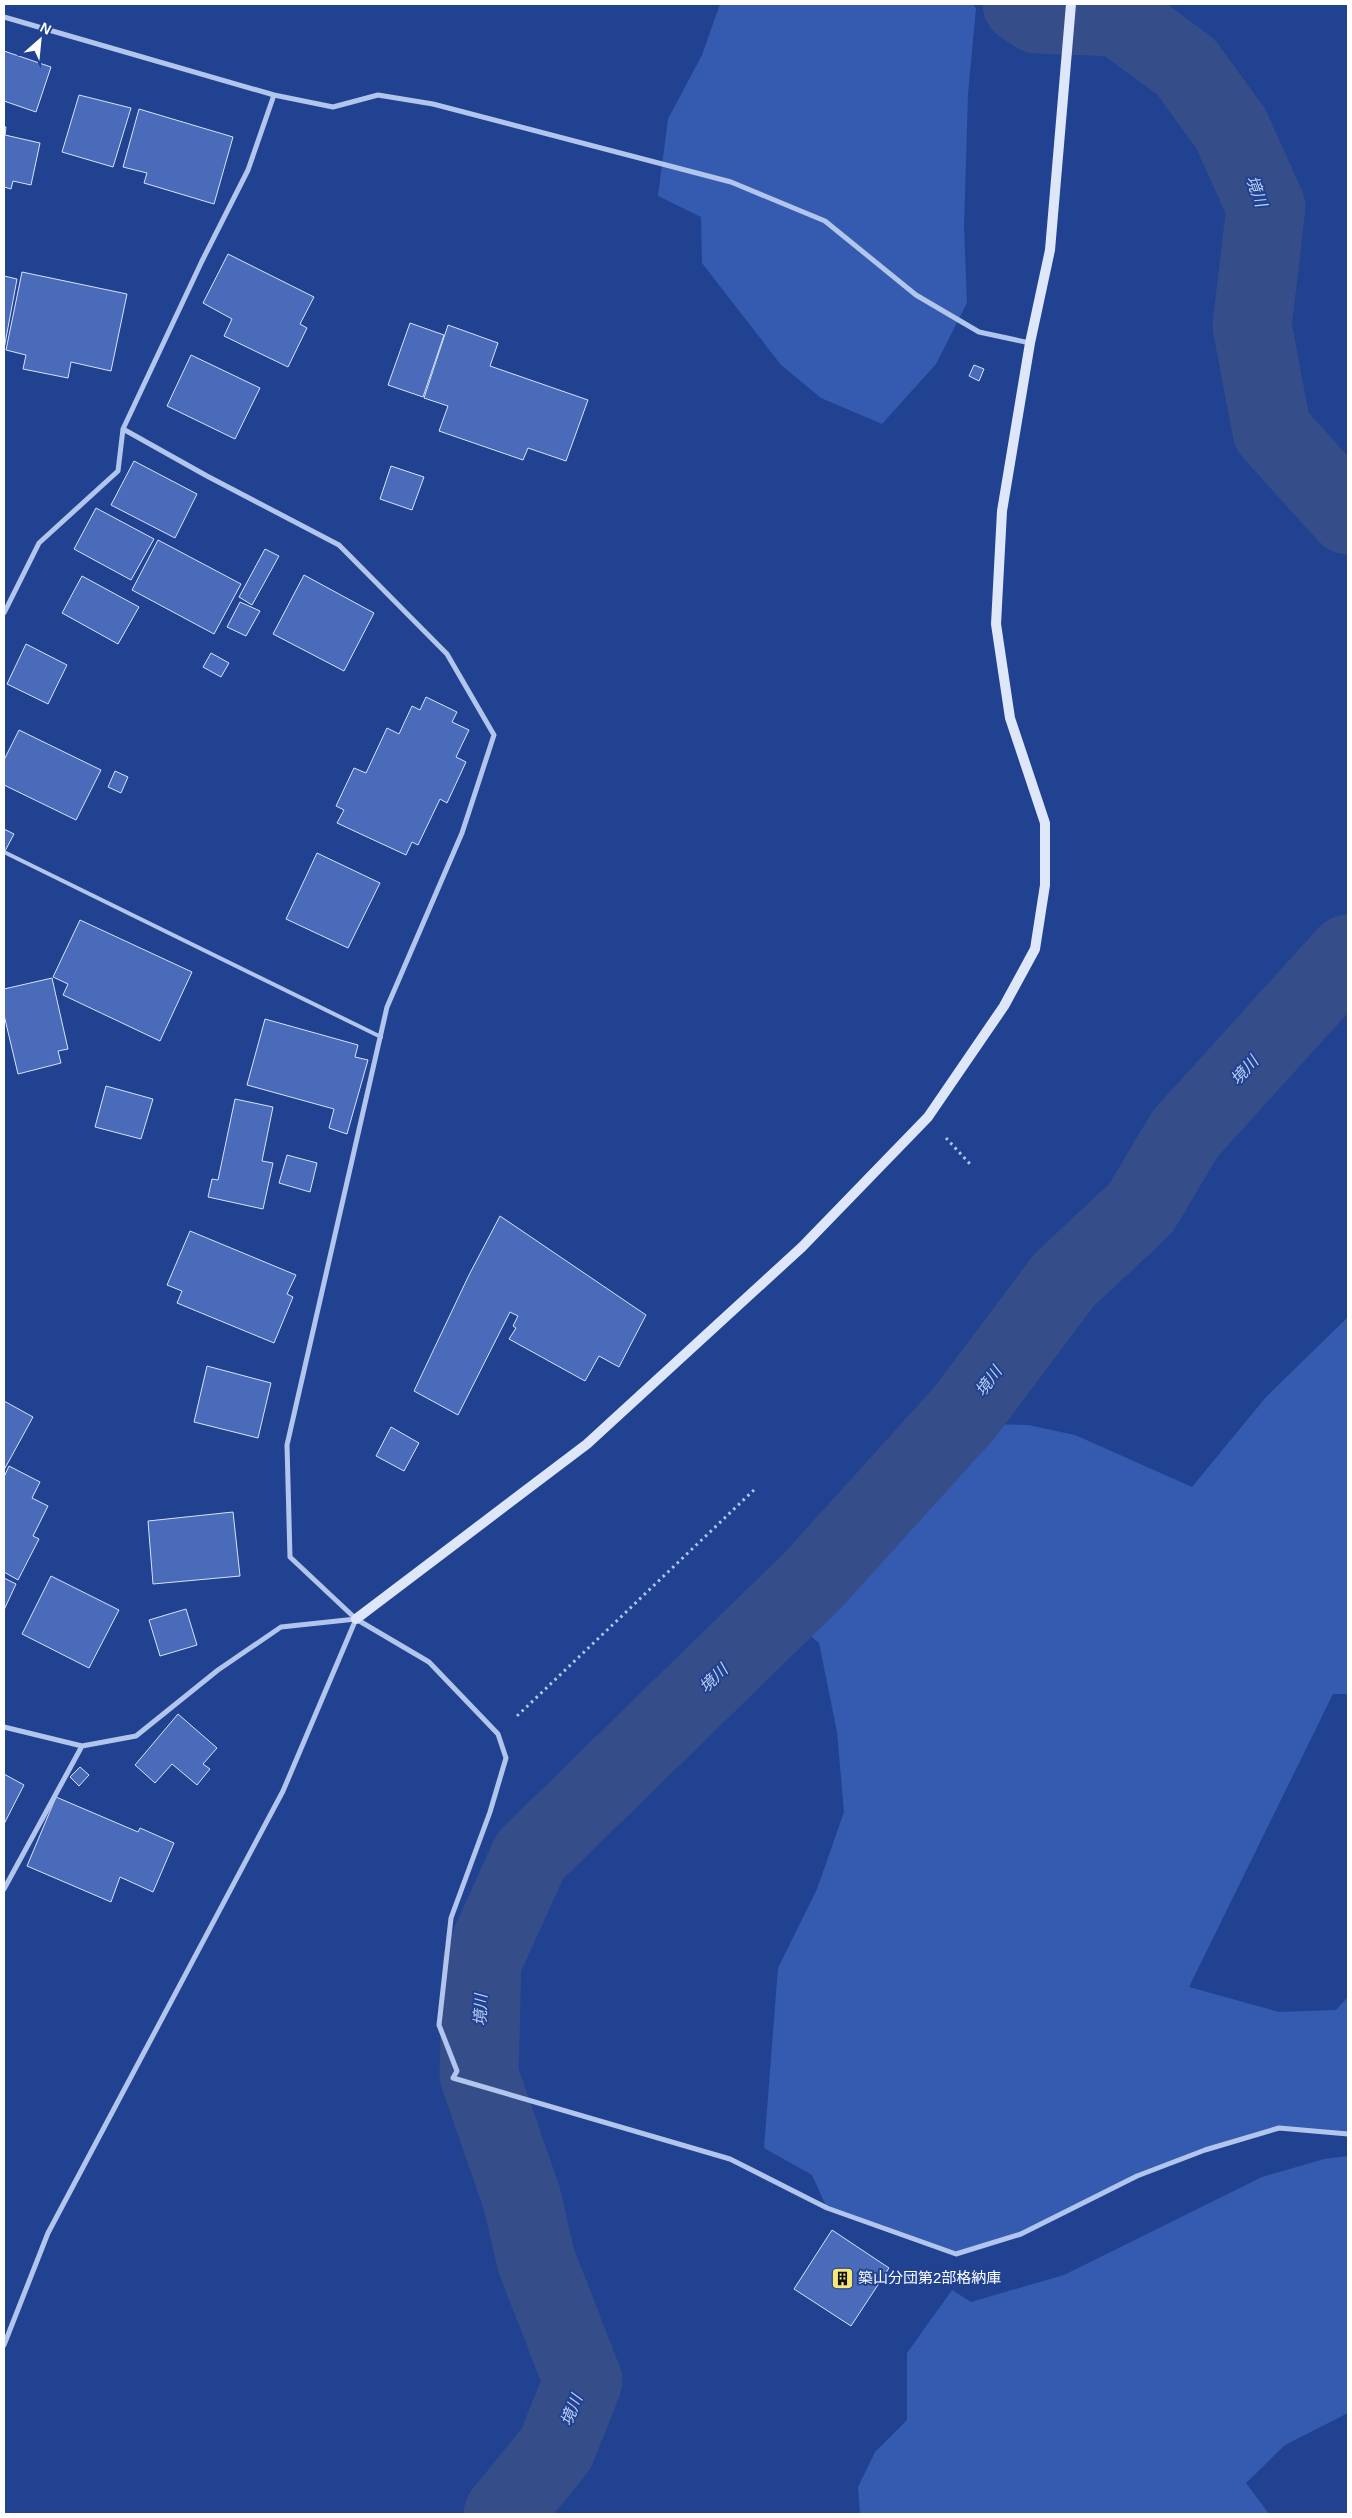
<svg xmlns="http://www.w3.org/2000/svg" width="1352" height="2518" font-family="Arial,'Noto Sans JP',sans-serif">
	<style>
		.green { fill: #345baf }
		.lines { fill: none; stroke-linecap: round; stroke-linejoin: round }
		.river { stroke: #354d88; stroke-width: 79 }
		.building { fill: #4a6bb9; stroke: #d8e2f9 }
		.path { stroke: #b2c5ed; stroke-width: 3; stroke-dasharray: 2.5 4; stroke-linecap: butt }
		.lane { stroke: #b2c5ed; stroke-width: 4 }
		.street { stroke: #b2c5ed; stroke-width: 5 }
		.secondary { stroke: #dee6fa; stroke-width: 10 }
		.labels { text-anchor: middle; stroke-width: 4; stroke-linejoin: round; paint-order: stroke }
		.poi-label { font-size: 15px; fill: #fff; stroke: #214291; text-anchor: start }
		.water-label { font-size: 16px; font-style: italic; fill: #becff4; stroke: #214291 }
	</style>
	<rect width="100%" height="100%" fill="#214291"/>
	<path class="green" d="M720,4H972L976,8L968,94L964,227L967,303L936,364L882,424L821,398L781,365L702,263L701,217L658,196L668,119L702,55Z
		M1348,1317V1694H1333L1189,1987L1279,2012L1336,2010L1348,1997V2134L1279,2128L1205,2150L1137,2176L1021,2234L956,2254L827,2208L812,2175L764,2148L778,1968L817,1889L844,1812L837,1732L819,1643L789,1618L837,1569L901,1491L958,1442L985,1424L1028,1425L1075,1435L1192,1487L1266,1397Z
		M1348,2156V2413L1285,2445L1246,2483L1269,2514H860L858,2487L875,2452L907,2420V2353L952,2290L971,2302L1064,2275L1262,2177L1324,2159Z"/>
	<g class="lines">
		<path class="river" d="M1022,4L1037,14L1118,17L1186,67L1231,129L1266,207L1252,326L1272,431L1348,515
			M503,2514L556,2449L583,2381L536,2260L522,2199L479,2075L482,1962L530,1856L813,1580L965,1412L1064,1280L1141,1208L1185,1134L1348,954"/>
	</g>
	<path class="building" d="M4,51L51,67L36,112L4,101Z
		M79,95L131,108L113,167L62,152Z
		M139,109L233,137L214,204L144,183L147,173L123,167Z
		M4,127H6L5,135L40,143L31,185L13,181L11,189L4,187Z
		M228,254L314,297L300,324L307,328L288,367L224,336L232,319L203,303Z
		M22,272L127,294L111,371L71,362L68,378L23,369L26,355L6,350Z
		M4,276L17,279L4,349Z
		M410,323L444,335L423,397L388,385Z
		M448,325L498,343L490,366L588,400L566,461L528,448L523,460L439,431L448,406L424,398Z
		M191,355L260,388L235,439L167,406Z
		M974,365L984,369L979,381L969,376Z
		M134,461L197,494L175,538L111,505Z
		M391,466L424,477L412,510L380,499Z
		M96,508L154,539L131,580L74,549Z
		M158,540L241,584L214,634L132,590Z
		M265,549L279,556L252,605L239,597Z
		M304,575L374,613L344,671L273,634Z
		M82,576L139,607L118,644L62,613Z
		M240,602L260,611L246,636L227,627Z
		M26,644L67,665L48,704L7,684Z
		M211,653L229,663L221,677L203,667Z
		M426,697L457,712L452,722L469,730L456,757L466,762L447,803L440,799L418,845L412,842L406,855L337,823L344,810L336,806L354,768L366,773L387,728L399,734L412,706L420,710Z
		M19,730L101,770L76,820L4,785V760Z
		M115,771L128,777L121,793L108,787Z
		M4,829L14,834L5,851L4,850Z
		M317,853L380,883L348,948L286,919Z
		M80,920L192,972L160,1041L63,995L68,984L53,977Z
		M52,978L68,1049L58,1051L61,1063L18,1074L4,1015V989Z
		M265,1019L358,1045L355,1057L368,1060L347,1134L329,1128L334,1109L247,1085Z
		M106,1086L153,1099L141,1139L95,1127Z
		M235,1099L273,1107L262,1161L273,1163L263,1209L208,1197L212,1179L218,1180Z
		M287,1155L317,1163L310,1192L279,1183Z
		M500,1216L646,1315L619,1367L599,1356L585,1381L509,1339L516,1328L513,1326L518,1316L510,1312L458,1415L414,1391L469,1275Z
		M190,1231L296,1275L287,1294L293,1297L274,1343L177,1303L182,1291L167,1285Z
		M207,1366L271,1383L258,1438L194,1422Z
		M4,1401L33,1417L4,1470Z
		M391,1427L419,1443L404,1471L376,1456Z
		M9,1466L40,1482L32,1498L48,1506L33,1536L39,1539L18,1580L4,1572V1477Z
		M233,1512L240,1576L153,1584L148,1521Z
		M51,1576L119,1610L89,1668L22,1634Z
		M4,1578L16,1584L4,1610Z
		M186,1609L197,1645L160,1656L149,1620Z
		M178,1714L217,1748L203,1764L210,1769L197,1785L172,1764L155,1783L135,1765Z
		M80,1767L89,1775L79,1786L70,1777Z
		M4,1774L24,1785L4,1824Z
		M56,1797L138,1832L140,1828L174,1843L153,1892L120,1877L111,1902L27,1866Z
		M832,2230L889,2268L851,2326L794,2289Z"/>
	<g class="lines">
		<path class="path" d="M946,1138L970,1164
			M517,1716L755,1489"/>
		<path class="lane" d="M4,852L381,1037"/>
		<path class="street" d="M4,17L274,95L248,170L202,261L123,429L207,476L339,545L447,654L494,735L462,833L387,1007L287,1445L290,1557L356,1619L429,1662L498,1734L506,1758L490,1812L451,1918L439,2025L457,2071L453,2078L730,2159L827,2208L956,2254L1021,2234L1137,2176L1205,2150L1279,2128L1348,2134
			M274,95L333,107L378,95L433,104L731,182L825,221L916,295L979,332L1030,343
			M4,613L39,543L118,471L123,429
			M4,1727L82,1746L136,1736L218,1670L281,1627L356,1619
			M4,1889L82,1746
			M4,2345L48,2233L283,1791L356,1619"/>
		<path class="secondary" d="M356,1619L587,1444L802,1247L928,1117L1004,1006L1035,949L1045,885V823L1010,718L996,624L1002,511L1030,343L1050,250L1071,4"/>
	</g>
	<defs>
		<symbol id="building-square" viewBox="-11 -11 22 22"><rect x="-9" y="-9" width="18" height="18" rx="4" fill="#fae673" stroke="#214291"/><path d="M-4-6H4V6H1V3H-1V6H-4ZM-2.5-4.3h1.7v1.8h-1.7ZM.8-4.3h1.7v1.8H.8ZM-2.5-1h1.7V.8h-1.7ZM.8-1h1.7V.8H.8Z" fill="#111"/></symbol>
	</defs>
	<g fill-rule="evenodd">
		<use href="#building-square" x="830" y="2266" width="25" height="25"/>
	</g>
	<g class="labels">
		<g class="poi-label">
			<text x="858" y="2283">築山分団第2部格納庫</text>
		</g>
		<g class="water-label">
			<text transform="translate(1257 191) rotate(70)" y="6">境川</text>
			<text transform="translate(1244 1070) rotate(-48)" y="6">境川</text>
			<text transform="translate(988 1381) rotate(-53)" y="6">境川</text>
			<text transform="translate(713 1678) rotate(-44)" y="6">境川</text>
			<text transform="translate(480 2010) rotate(-88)" y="6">境川</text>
			<text transform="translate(571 2410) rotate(-68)" y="6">境川</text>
		</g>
	</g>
	<rect width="1352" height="2518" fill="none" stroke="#ffffff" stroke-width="10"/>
	<g transform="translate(40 40) rotate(27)" stroke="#214291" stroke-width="4" paint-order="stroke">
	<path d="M0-4L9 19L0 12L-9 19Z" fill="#ffffff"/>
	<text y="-8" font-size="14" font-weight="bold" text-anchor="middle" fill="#ffffff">N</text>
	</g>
</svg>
